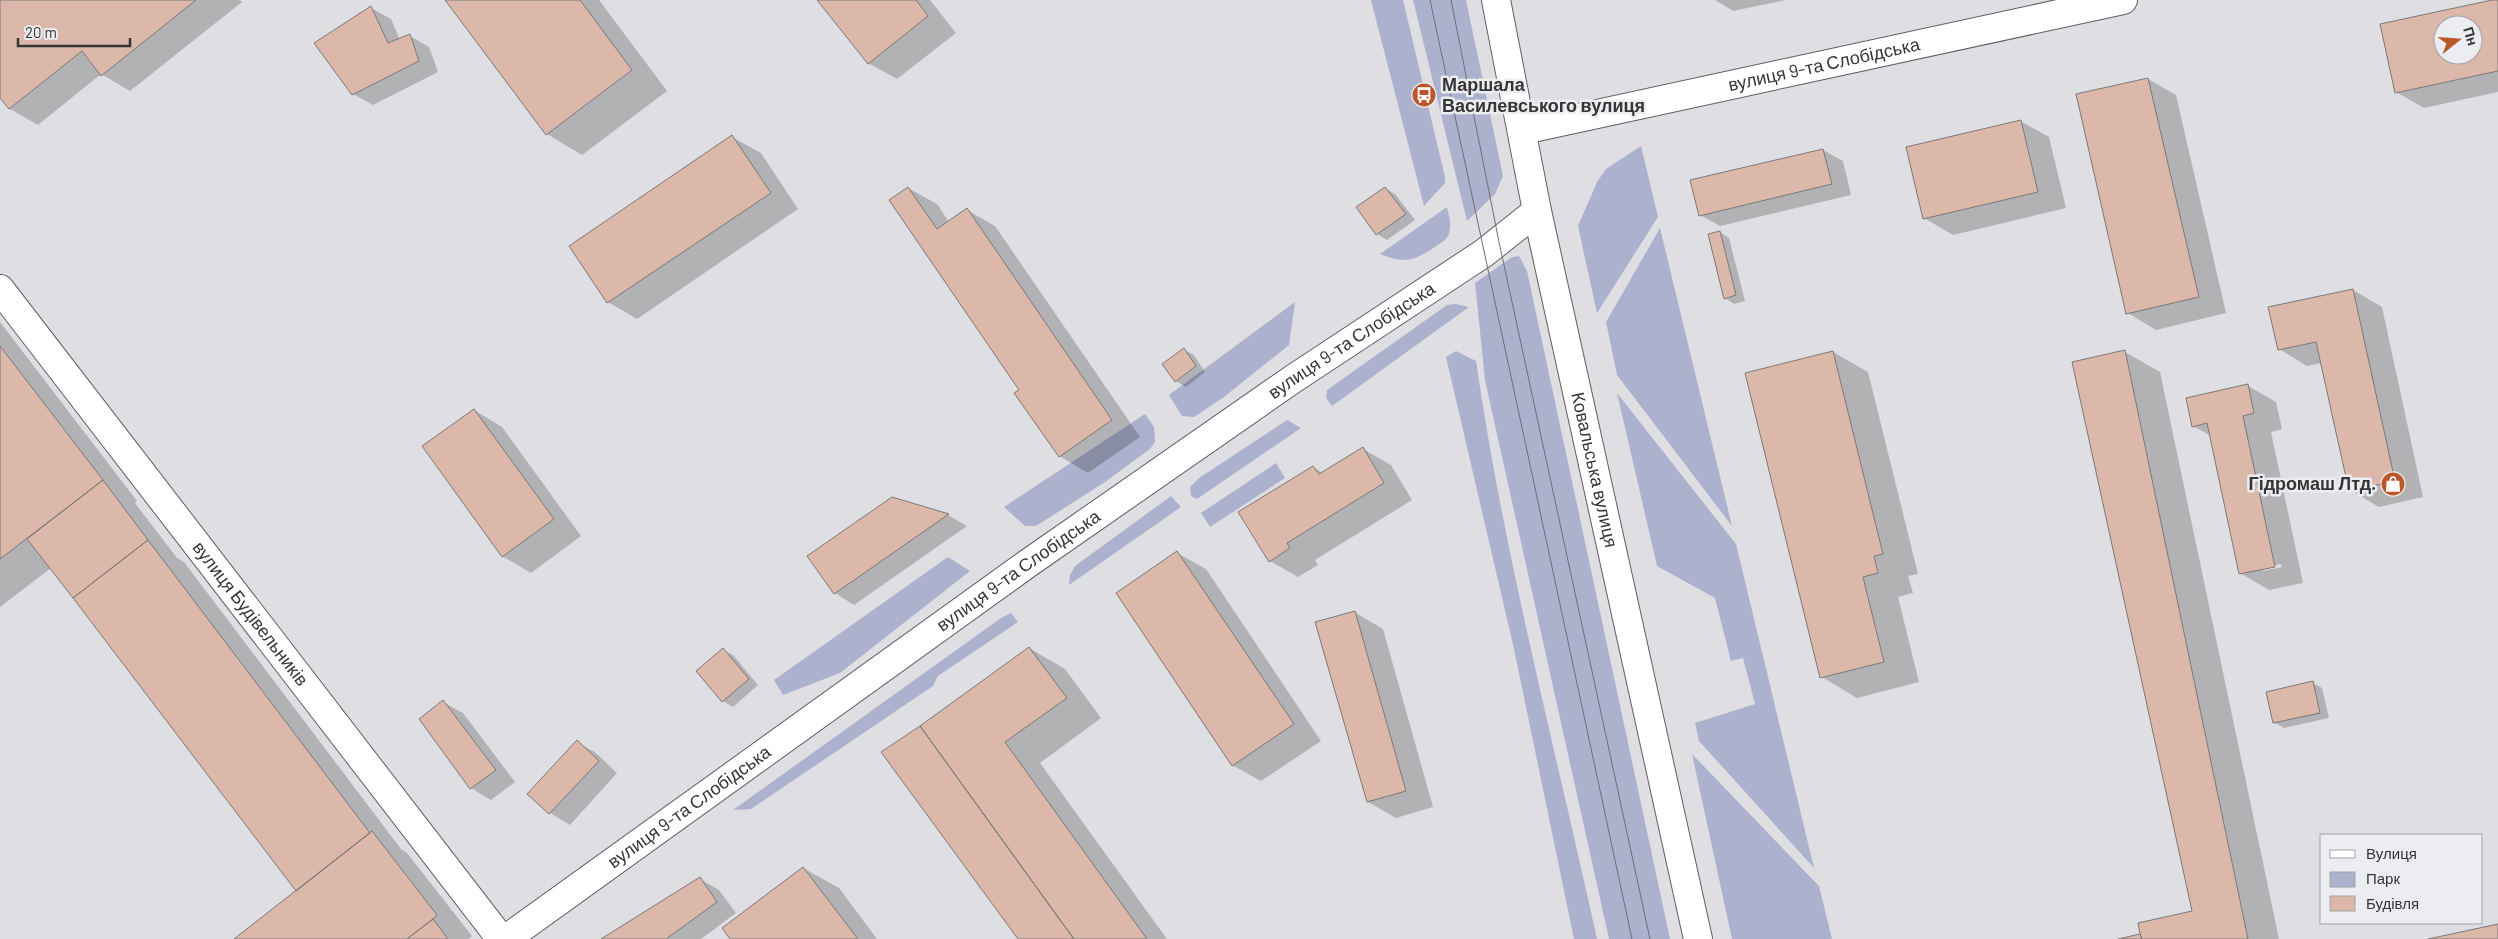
<svg xmlns="http://www.w3.org/2000/svg" width="2498" height="939" font-family="Barlow,sans-serif">
	<style>
		.green { fill: #acb1cd }
		.shadow { fill: #0003; fill-rule: evenodd }
		.building { fill: #dcb8aa; stroke: #7b7876; fill-rule: evenodd }
		.lines { fill: none; stroke-linecap: round; stroke-linejoin: round }
		.minor-casing { stroke: #5d5e61; stroke-width: 30 }
		.tertiary-casing { stroke: #5d5e61; stroke-width: 30 }
		.minor { stroke: #fff; stroke-width: 28 }
		.tertiary { stroke: #fff; stroke-width: 28 }
		.tram { stroke: #6f6f71; stroke-width: 1 }
		.labels { text-anchor: middle; stroke-width: 5; stroke-linejoin: round; paint-order: stroke }
		.street-label { font-size: 18px; fill: #353536; stroke: #ecedf0 }
		.poi-label { font-size: 18px; font-weight: bold; fill: #353536; stroke: #ecedf0; text-anchor: start }
	</style>
	<rect width="100%" height="100%" fill="#dfdfe3"/>
	<path class="green" d="M1371,0H1403L1445,177V183L1424,206Z
		M1413,0H1466L1503,176L1495,194L1467,221Z
		M1641,146L1658,217L1597,313L1578,226L1597,182L1606,169Z
		M1447,207C1449,216 1452,225 1449,234C1447,240 1440,243 1435,247C1414,261 1404,264 1380,254Z
		M1660,228L1732,526L1617,375L1606,322Z
		M1519,256L1527,271L1670,939H1609L1485,380L1475,283L1512,257Z
		M1295,302L1289,345L1224,397L1194,417L1182,416L1169,395Z
		M1456,304L1469,307L1332,406L1326,398L1327,390L1447,305Z
		M1456,351L1476,361C1504,555 1555,747 1597,939H1574L1514,649L1446,357Z
		M1617,393L1736,544L1814,868L1699,741L1695,723L1755,704L1743,658L1731,661L1715,598L1657,566Z
		M1145,414L1154,427L1155,442L1150,449L1105,482L1036,526H1025L1004,507Z
		M1287,420L1301,428L1197,499L1191,496L1190,487L1199,478Z
		M1276,463L1285,478L1210,527L1201,513Z
		M1171,496L1181,507L1069,585L1070,575L1075,566Z
		M948,557L970,571L840,673L783,695L774,680Z
		M1011,613L1018,622L938,676L933,686L751,809L733,810L1001,618Z
		M1692,754L1819,886L1832,939H1732Z"/>
	<path class="shadow" d="M0,0H240L242,2L130,91L101,74L38,125L10,109L0,96Z
		M447,0H599L667,91L582,155L547,134Z
		M819,0H930L956,33L897,79L868,63Z
		M1715,0H1786L1733,11Z
		M2498,0V92L2424,108L2396,92L2381,25ZM2443,25H2473V55H2443Z
		M371,8L391,19L400,40L410,36L429,47L438,72L373,105L353,94Z
		M2148,79L2176,95L2226,313L2156,330L2128,313Z
		M2020,121L2049,137L2066,208L1953,235L1924,218Z
		M732,137L761,153L798,209L637,319L608,302L571,246Z
		M1823,150L1843,161L1851,195L1720,226L1700,215Z
		M908,188L937,204L949,222L967,210L995,226L1140,437L1088,473L1059,456Z
		M1385,188L1395,194L1415,220L1387,240L1377,234L1358,207Z
		M1720,232L1729,238L1745,301L1734,304L1725,298Z
		M2353,290L2382,307L2423,497L2379,507L2350,490L2322,363L2307,366L2279,349Z
		M0,322L137,501L135,503L177,558L184,562L401,849L407,853L472,936L469,939H236L297,891L51,568L0,607Z
		M1184,350L1194,355L1205,372L1186,387L1176,381Z
		M1833,352L1868,372L1918,574L1908,576L1913,593L1898,597L1919,682L1857,698L1822,677Z
		M2125,352L2160,372L2279,939H2124L2140,935L2194,912Z
		M2248,386L2276,402L2282,429L2271,432L2303,583L2269,590L2240,573L2211,436L2193,426ZM2281,564L2282,567L2263,571V568Z
		M474,410L502,427L581,536L531,573L502,556Z
		M1363,449L1391,465L1412,500L1315,560L1318,565L1298,577L1270,561L1313,467L1323,473Z
		M892,498L948,515L967,526L854,605L835,593Z
		M1177,553L1206,569L1321,741L1261,781L1232,765Z
		M1354,612L1383,629L1433,807L1396,818L1368,802Z
		M1029,648L1065,669L1101,718L1040,763L1167,939H1020L883,752Z
		M723,650L733,655L758,685L733,707L723,701Z
		M2313,683L2322,688L2329,718L2284,728L2274,722Z
		M443,702L463,713L515,782L491,800L471,788L420,719Z
		M577,742L596,753L617,773L570,825L550,813L529,794Z
		M803,868L839,888L877,939H732Z
		M700,879L719,890L736,913L701,939H603Z"/>
	<path class="building" d="M0,0H196L101,76L82,51L9,109L0,98Z
		M445,0H580L632,70L546,135Z
		M817,0H916L928,16L868,64Z
		M2492,0H2498V71L2395,93L2380,24ZM2443,25H2473V55H2443Z
		M371,6L388,43L410,34L419,61L352,95L314,43Z
		M2148,78L2199,297L2126,314L2076,94Z
		M2021,120L2038,192L1923,219L1906,147Z
		M732,135L771,193L607,303L569,246Z
		M1823,149L1832,184L1699,216L1690,180Z
		M908,187L937,229L967,208L1112,420L1059,457L1014,393L1019,390L889,200Z
		M1385,187L1406,214L1376,235L1356,207Z
		M1720,231L1736,295L1724,299L1708,234Z
		M2353,289L2395,481L2349,491L2316,342L2278,350L2268,307Z
		M0,346L103,480L0,559Z
		M1184,348L1196,366L1175,382L1162,364Z
		M2125,350L2248,939H2142L2140,934L2138,923L2192,911L2072,362Z
		M1833,351L1883,554L1874,556L1878,573L1863,577L1884,662L1820,678L1745,373Z
		M2248,384L2254,413L2243,416L2275,567L2239,574L2207,423L2192,427L2186,398Z
		M474,409L554,519L502,557L422,446Z
		M1363,447L1384,483L1287,543L1290,548L1269,562L1238,512L1313,466L1319,474Z
		M103,480L148,540L73,598L27,539Z
		M892,497L949,514L834,594L807,556Z
		M148,540L370,833L296,891L73,598Z
		M1177,551L1294,724L1232,766L1116,593Z
		M1355,611L1406,791L1367,802L1315,622Z
		M1029,647L1067,698L1005,742L1147,939H1074L920,726Z
		M723,648L749,679L722,702L696,671Z
		M2313,681L2320,713L2273,723L2266,692Z
		M443,700L496,770L470,789L419,719Z
		M920,726L1057,916L1074,939H1018L881,752Z
		M577,740L599,761L549,814L527,794Z
		M372,831L437,915L433,919L407,939H234Z
		M803,867L858,939H730L722,928Z
		M700,877L717,902L666,939H601Z
		M433,919L448,939H407Z
		M2498,924V939H2428Z
		M2140,934L2142,939H2118Z"/>
	<g class="lines">
		<defs>
			<g id="minor">
				<path id="s1" d="M1523,130L2123,0"/>
				<path id="s2" d="M0,289L501,939"/>
				<path id="s3" d="M506,939L1027,564L1293,379L1484,253L1537,211"/>
			</g>
			<g id="tertiary">
				<path id="s4" d="M1496,0L1537,211L1698,939"/>
			</g>
		</defs>
		<use href="#minor" class="minor-casing"/>
		<use href="#tertiary" class="tertiary-casing"/>
		<use href="#minor" class="minor"/>
		<use href="#tertiary" class="tertiary"/>
		<path class="tram" d="M1430,0L1632,939
			M1451,0L1499,242L1650,939"/>
	</g>
	<defs>
		<symbol id="bus-disc" viewBox="-11 -11 22 22"><circle r="9.5" fill="#bc5628" stroke="#ecedf0"/><path d="M-5-6H5V4H4V6H2V4H-2V6H-4V4H-5ZM-3.5-4V0h7V-4ZM-3.5 1.2v1.5H-2V1.2ZM2 1.2v1.5H3.5V1.2Z" fill="#fff"/></symbol>
		<symbol id="shop-disc" viewBox="-11 -11 22 22"><circle r="9.5" fill="#bc5628" stroke="#ecedf0"/><path d="M-5-2.5h2.3a2.7 3.5 0 0 1 5.4 0H5L5.5 6h-11ZM-1.5-2.5h3a1.5 2.3 0 0 0-3 0Z" fill="#fff"/></symbol>
	</defs>
	<g fill-rule="evenodd">
		<use href="#bus-disc" x="1410" y="81" width="28" height="28"/>
		<use href="#shop-disc" x="2379" y="470" width="28" height="28"/>
	</g>
	<g class="labels">
		<g class="street-label">
			<text dy="6" stroke="none"><textPath href="#s1" startOffset="308">вулиця 9-та Слобідська</textPath></text>
			<text dy="6" stroke="none"><textPath href="#s3" startOffset="1036">вулиця 9-та Слобідська</textPath></text>
			<text dy="6" stroke="none"><textPath href="#s4" startOffset="480">Ковальська вулиця</textPath></text>
			<text dy="6" stroke="none"><textPath href="#s3" startOffset="631">вулиця 9-та Слобідська</textPath></text>
			<text dy="6" stroke="none"><textPath href="#s2" startOffset="410">вулиця Будівельників</textPath></text>
			<text dy="6" stroke="none"><textPath href="#s3" startOffset="226">вулиця 9-та Слобідська</textPath></text>
		</g>
		<g class="poi-label">
			<text x="1442" y="91">Маршала<tspan x="1442" dy="21">Василевського вулиця</tspan></text>
			<text x="2376" y="490" text-anchor="end">Гідромаш Лтд.</text>
		</g>
	</g>
	<rect x="2320" y="834" width="162" height="90" fill="#ecedf0" stroke="#a3a3a6"/>
	<rect x="2330" y="850" width="25" height="8" fill="#ffffff" stroke="#a3a3a6"/>
	<text x="2366" y="859" font-size="15" fill="#353536">Вулиця</text>
	<rect x="2330" y="872" width="25" height="15" fill="#acb1cd" stroke="#a3a3a6"/>
	<text x="2366" y="884" font-size="15" fill="#353536">Парк</text>
	<rect x="2330" y="896" width="25" height="15" fill="#dcb8aa" stroke="#a3a3a6"/>
	<text x="2366" y="909" font-size="15" fill="#353536">Будівля</text>
	<g transform="translate(2458 40) rotate(73)"><circle r="24" fill="#ecedf0" stroke="#a3a3a6"/>
	<path d="M0-4L9 19L0 12L-9 19Z" fill="#bc5628"/>
	<text y="-8" font-size="14" font-weight="bold" text-anchor="middle" fill="#353536">Пн</text>
	</g>
	<path d="M18 38v8h112v-8" fill="none" stroke="#353536" stroke-width="2.5"/>
	<text x="25" y="38" font-size="15" fill="#353536" stroke="#ecedf0" stroke-width="4" paint-order="stroke">20 m</text>
</svg>
